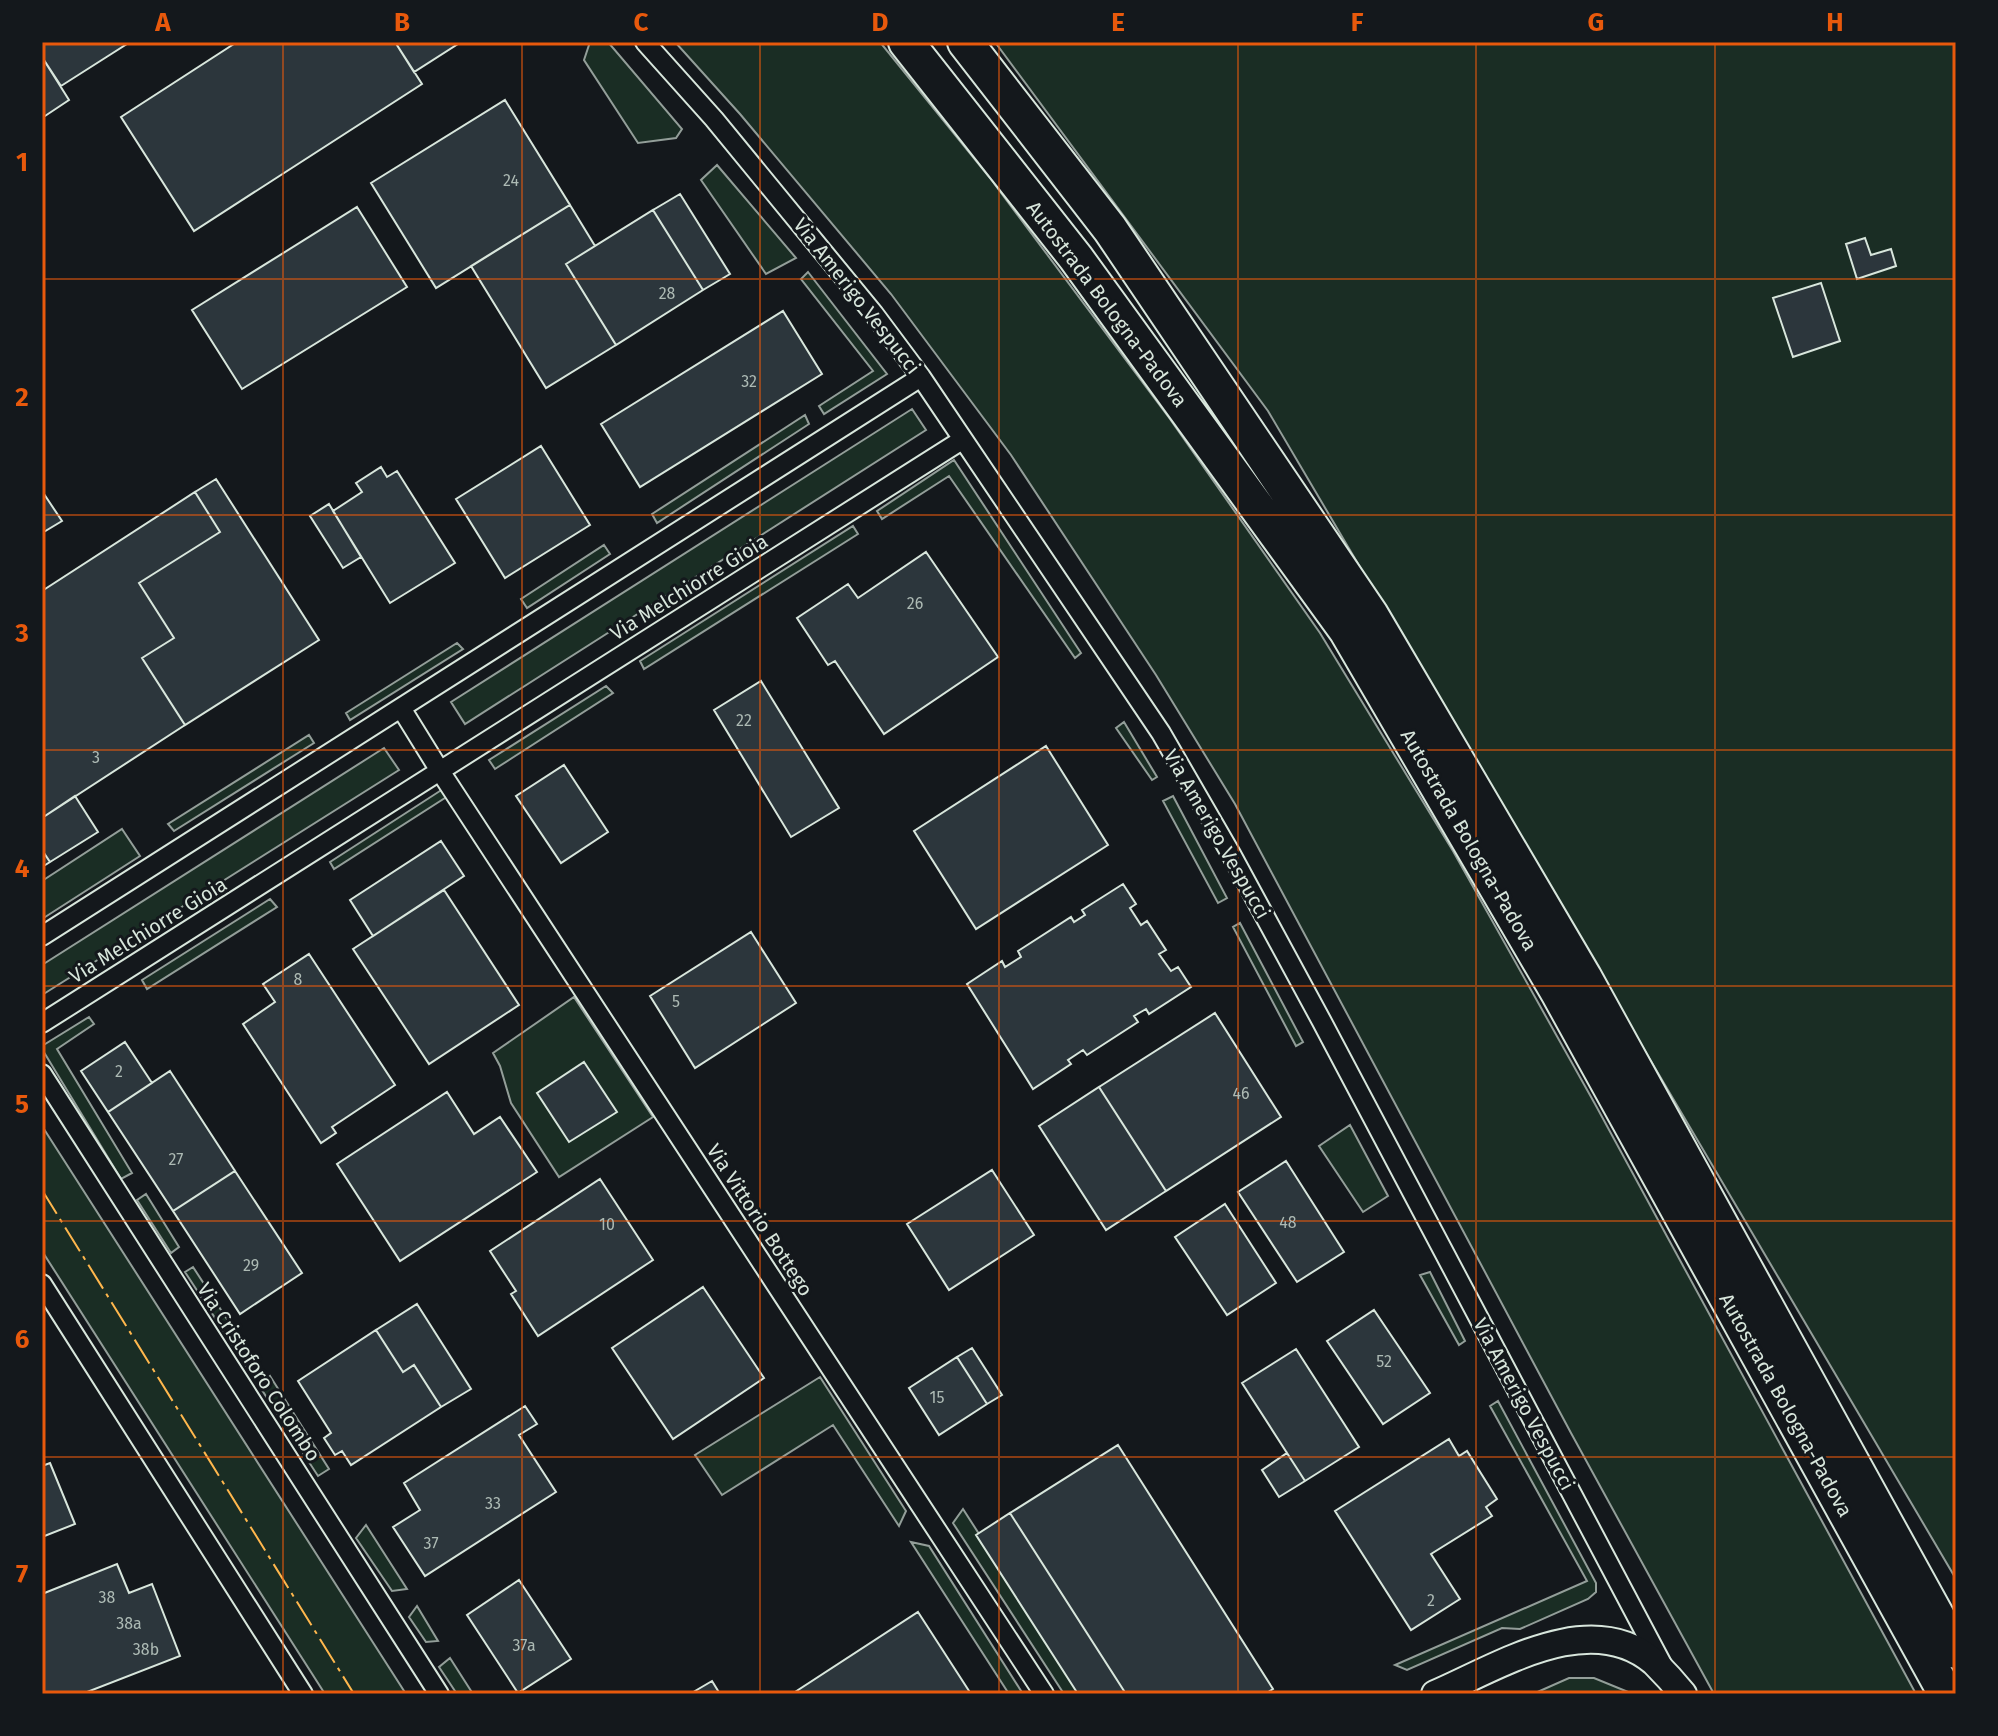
<svg xmlns="http://www.w3.org/2000/svg" width="1998" height="1736" font-family="'Fira Sans',sans-serif">
	<style>
		.green { fill: #1a2d24; stroke: #939e99; stroke-width: 2 }
		.building { fill: #2c363c; stroke: #d8e6dc; stroke-width: 2 }
		.lines { fill: none; stroke-linecap: round; stroke-linejoin: round }
		.minor-casing { stroke: #d8e6dc; stroke-width: 22 }
		.secondary-casing { stroke: #d8e6dc; stroke-width: 30 }
		.motorway-casing { stroke: #d8e6dc; stroke-width: 38 }
		.minor { stroke: #14181c; stroke-width: 18 }
		.secondary { stroke: #14181c; stroke-width: 26 }
		.motorway { stroke: #14181c; stroke-width: 34 }
		.power { stroke: #ffb74d; stroke-width: 2; stroke-dasharray: 28 6 4 6; stroke-linecap: butt }
		.grid { fill: none; stroke: #e8590c; stroke-width: 2; stroke-opacity: 0.55 }
		.labels { text-anchor: middle; stroke-width: 6; stroke-linejoin: round; paint-order: stroke }
		.number-label { font-size: 16px; fill: #adbab4 }
		.street-label { font-size: 20px; fill: #d8e6dc; stroke: #14181c }
		.neatline { fill: none; stroke: #e8590c; stroke-width: 3 }
		.grid-label { font-size: 26px; text-anchor: middle; font-weight: bold; fill: #e8590c }
	</style>
	<rect width="100%" height="100%" fill="#14181c"/>
	<path class="green" d="M590,42H608L682,129L676,138L638,143L584,60Z
		M675,42H880L990,178L1170,419L1320,633L1453,851L1595,1104L1916,1694H1714L1571,1433L1235,804L1156,675L1011,455L891,294L740,114Z
		M995,42H1956V1579L1268,411Z
		M717,165L796,258L766,274L701,180Z
		M808,272L887,374L824,414L819,406L873,371L801,279Z
		M912,409L926,430L465,724L451,702Z
		M805,415L809,424L657,523L652,514Z
		M954,460L1081,653L1075,658L949,476L882,519L877,511Z
		M853,526L858,534L644,669L640,661Z
		M604,545L610,554L527,608L521,599Z
		M457,643L463,649L350,720L346,713Z
		M606,686L613,693L495,769L489,760Z
		M1124,722L1157,777L1152,780L1116,728Z
		M309,735L314,743L174,831L168,824Z
		M384,748L399,770L42,995V965Z
		M443,789L448,796L334,869L330,862Z
		M1173,796L1227,898L1218,903L1163,801Z
		M122,829L140,856L42,919V881Z
		M270,899L277,907L147,989L142,980Z
		M1240,923L1303,1042L1296,1046L1233,927Z
		M574,997L653,1117L559,1177L511,1103L500,1066L493,1053Z
		M89,1017L94,1024L57,1049L132,1173L121,1179L42,1049V1046Z
		M1350,1125L1388,1196L1363,1212L1319,1146Z
		M42,1126L406,1694H325L42,1251Z
		M146,1194L179,1247L171,1253L137,1200Z
		M193,1267L255,1362L247,1367L185,1272Z
		M1430,1272L1465,1341L1459,1345L1420,1275Z
		M270,1376L329,1469L318,1476L258,1384Z
		M820,1377L906,1511L899,1526L833,1425L722,1495L695,1455Z
		M1498,1401L1596,1583V1592L1588,1599L1520,1629L1502,1628L1407,1670L1395,1665L1587,1581L1490,1406Z
		M963,1509L1082,1694H1064L953,1523Z
		M366,1525L407,1589L392,1591L356,1538Z
		M911,1542L929,1546L1023,1694H1009Z
		M417,1606L438,1641L426,1642L409,1617Z
		M450,1658L473,1694H457L439,1667Z
		M1569,1678H1594L1633,1694H1533Z"/>
	<path class="building" d="M42,42H130L61,86L42,57Z
		M237,42H395L422,84L194,231L121,117Z
		M395,42H461L414,72Z
		M42,57L69,100L42,118Z
		M505,100L570,205L436,288L371,183Z
		M680,194L730,274L703,290L653,210Z
		M570,205L595,246L566,264L616,345L546,388L471,266Z
		M357,207L407,287L242,389L192,310Z
		M653,210L703,290L616,345L566,264Z
		M1865,238L1871,255L1891,249L1896,266L1857,279L1846,244Z
		M1821,283L1840,341L1793,357L1773,298Z
		M783,311L822,374L640,487L601,424Z
		M541,446L590,525L505,578L456,499Z
		M381,467L387,477L397,471L455,563L390,603L333,511L362,492L356,483Z
		M216,479L319,640L185,725L142,658L174,638L139,583L220,532L195,492Z
		M42,491L62,521L42,533Z
		M195,492L220,532L139,583L174,638L142,658L185,725L42,818V591Z
		M329,504L361,557L343,568L310,516Z
		M926,552L998,657L884,734L835,661L828,665L797,618L848,584L858,598Z
		M761,681L839,808L791,837L714,710Z
		M1046,746L1108,845L976,929L914,831Z
		M564,765L608,832L561,863L516,796Z
		M75,796L98,832L50,862L42,850V818Z
		M441,841L464,876L373,936L350,900Z
		M42,850L50,862L42,867Z
		M1123,884L1136,904L1130,908L1141,925L1147,921L1166,950L1159,954L1171,971L1178,967L1191,987L1149,1014L1146,1009L1134,1016L1138,1022L1087,1055L1083,1050L1068,1060L1071,1064L1033,1089L967,984L1002,961L1005,967L1021,957L1018,951L1071,917L1074,922L1085,915L1082,910Z
		M444,890L519,1005L429,1064L353,949Z
		M751,932L796,1003L695,1068L650,996Z
		M309,954L395,1085L332,1127L336,1133L321,1143L243,1024L275,1002L263,984Z
		M1215,1013L1281,1117L1166,1191L1099,1087Z
		M125,1042L152,1083L108,1112L81,1071Z
		M584,1062L617,1112L569,1142L537,1093Z
		M170,1071L235,1171L173,1211L108,1112Z
		M1099,1087L1166,1191L1106,1230L1039,1126Z
		M447,1092L474,1134L500,1117L537,1172L400,1261L337,1164Z
		M1286,1161L1344,1252L1297,1282L1238,1192Z
		M992,1170L1034,1235L949,1290L907,1224Z
		M235,1171L302,1273L240,1314L173,1211Z
		M600,1179L653,1260L538,1336L511,1294L516,1291L490,1251Z
		M1225,1204L1276,1283L1227,1315L1175,1237Z
		M703,1287L764,1378L673,1439L612,1348Z
		M417,1304L471,1389L441,1407L414,1365L403,1372L376,1330Z
		M1374,1310L1430,1393L1383,1424L1327,1341Z
		M376,1330L403,1372L414,1365L441,1407L351,1465L342,1451L335,1455L324,1438L331,1433L298,1381Z
		M972,1348L1002,1395L987,1404L957,1357Z
		M1296,1349L1359,1447L1305,1481L1242,1383Z
		M957,1357L987,1404L939,1435L909,1388Z
		M525,1406L537,1424L519,1435L556,1492L425,1576L393,1527L420,1510L404,1483Z
		M1449,1439L1459,1456L1467,1451L1497,1499L1486,1507L1492,1516L1431,1554L1460,1599L1411,1630L1335,1511Z
		M1118,1445L1273,1689L1265,1694H1126L1010,1513Z
		M1287,1453L1305,1481L1279,1497L1262,1470Z
		M50,1463L75,1524L42,1537V1466Z
		M1010,1513L1126,1694H1078L976,1535Z
		M117,1564L129,1593L152,1584L180,1656L82,1694H42V1594Z
		M519,1580L571,1659L518,1693L467,1615Z
		M918,1612L971,1694H792Z
		M712,1681L720,1694H690Z"/>
	<g class="lines">
		<defs>
			<path id="minor" d="M645,42L714,119L874,314L921,377L1161,733L1231,854L1321,1020L1663,1666
				M401,708L440,771L1044,1694
				M42,936L921,377
				M42,1023L962,440
				M42,1074L439,1694
				M42,1284L303,1694"/>
			<path id="secondary" d="M1435,1694C1498,1667 1590,1607 1654,1662C1664,1672 1674,1683 1683,1694"/>
			<path id="motorway" d="M906,42L1076,258L1346,630L1559,994L1946,1694
				M965,42L1110,229L1371,615L1584,977L1956,1651"/>
		</defs>
		<use href="#minor" class="minor-casing"/>
		<use href="#secondary" class="secondary-casing"/>
		<use href="#motorway" class="motorway-casing"/>
		<use href="#minor" class="minor"/>
		<use href="#secondary" class="secondary"/>
		<use href="#motorway" class="motorway"/>
		<path class="power" d="M42,1190L354,1694"/>
	</g>
	<path class="grid" d="M283,42V1694M522,42V1694M760,42V1694M999,42V1694M1238,42V1694M1476,42V1694M1715,42V1694M42,279H1956M42,515H1956M42,750H1956M42,986H1956M42,1221H1956M42,1457H1956"/>
	<g class="labels">
		<g class="number-label">
			<text x="511" y="186">24</text>
			<text x="667" y="299">28</text>
			<text x="749" y="387">32</text>
			<text x="915" y="609">26</text>
			<text x="744" y="726">22</text>
			<text x="96" y="763">3</text>
			<text x="298" y="985">8</text>
			<text x="676" y="1007">5</text>
			<text x="119" y="1077">2</text>
			<text x="1241" y="1099">46</text>
			<text x="176" y="1165">27</text>
			<text x="1288" y="1228">48</text>
			<text x="607" y="1230">10</text>
			<text x="251" y="1271">29</text>
			<text x="1384" y="1367">52</text>
			<text x="937" y="1403">15</text>
			<text x="493" y="1509">33</text>
			<text x="431" y="1549">37</text>
			<text x="107" y="1603">38</text>
			<text x="1431" y="1606">2</text>
			<text x="129" y="1629">38a</text>
			<text x="524" y="1651">37a</text>
			<text x="146" y="1655">38b</text>
		</g>
		<g class="street-label">
			<text transform="translate(857 296) rotate(52)" y="7">Via Amerigo Vespucci</text>
			<text transform="translate(1107 304) rotate(53)" y="7">Autostrada Bologna-Padova</text>
			<text transform="translate(689 587) rotate(-32)" y="7">Via Melchiorre Gioia</text>
			<text transform="translate(1217 834) rotate(60)" y="7">Via Amerigo Vespucci</text>
			<text transform="translate(1469 840) rotate(60)" y="7">Autostrada Bologna-Padova</text>
			<text transform="translate(148 930) rotate(-32)" y="7">Via Melchiorre Gioia</text>
			<text transform="translate(760 1220) rotate(57)" y="7">Via Vittorio Bottego</text>
			<text transform="translate(259 1372) rotate(57)" y="7">Via Cristoforo Colombo</text>
			<text transform="translate(1524 1404) rotate(62)" y="7">Via Amerigo Vespucci</text>
			<text transform="translate(1786 1405) rotate(61)" y="7">Autostrada Bologna-Padova</text>
		</g>
	</g>
	<rect width="1998" height="1736" fill="none" stroke="#14181c" stroke-width="88"/>
	<rect x="44" y="44" width="1910" height="1648" class="neatline"/>
	<g class="grid-label">
		<text x="163" y="31">A</text>
		<text x="402" y="31">B</text>
		<text x="641" y="31">C</text>
		<text x="880" y="31">D</text>
		<text x="1118" y="31">E</text>
		<text x="1357" y="31">F</text>
		<text x="1596" y="31">G</text>
		<text x="1835" y="31">H</text>
		<text x="22" y="171">1</text>
		<text x="22" y="406">2</text>
		<text x="22" y="642">3</text>
		<text x="22" y="877">4</text>
		<text x="22" y="1113">5</text>
		<text x="22" y="1348">6</text>
		<text x="22" y="1583">7</text>
	</g>
</svg>
